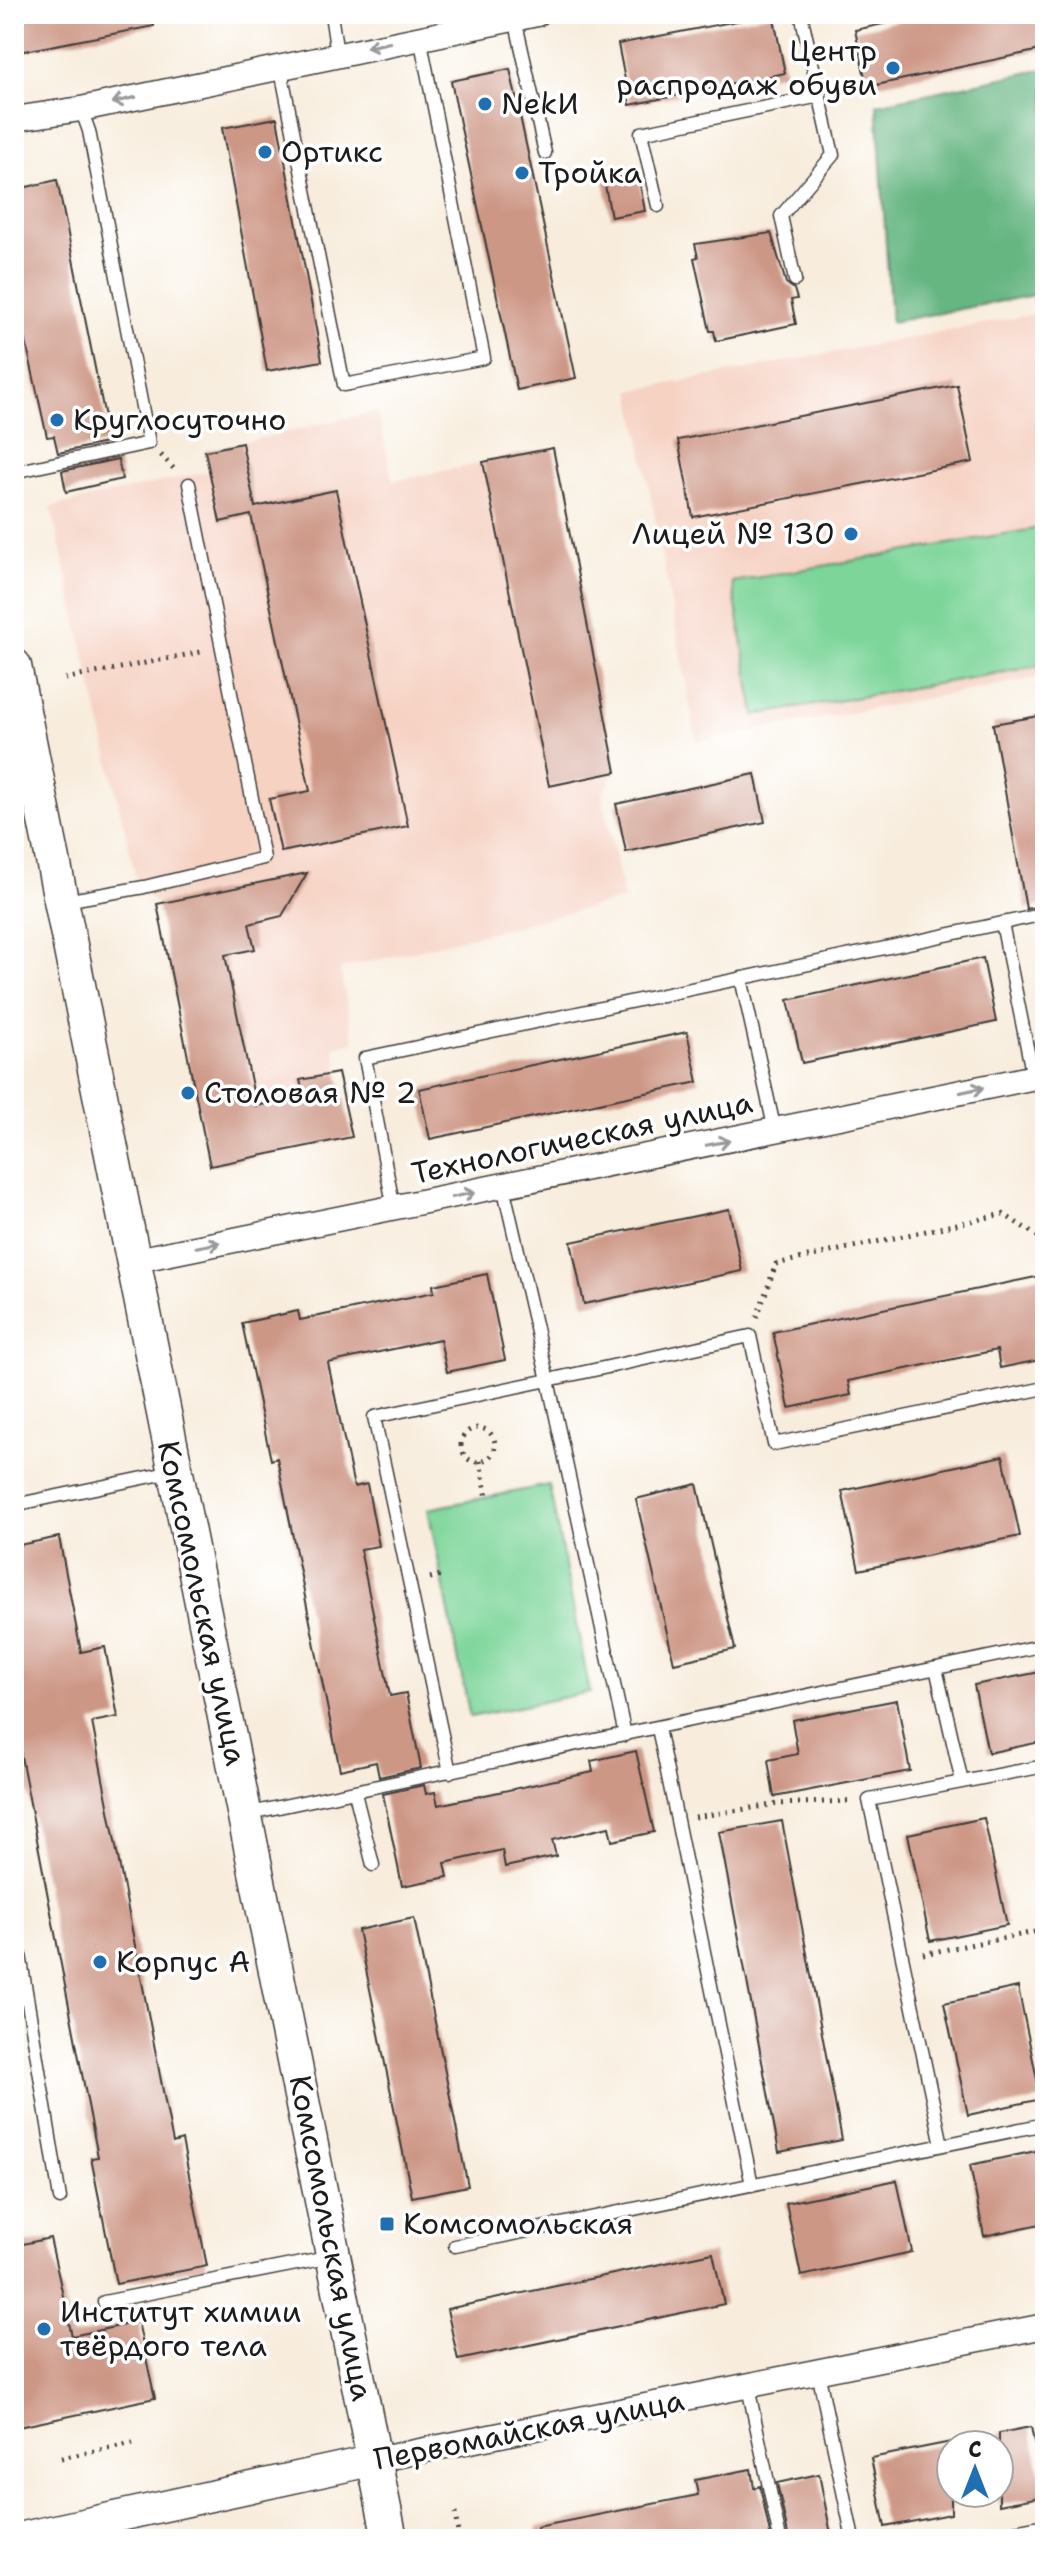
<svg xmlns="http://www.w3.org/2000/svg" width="1059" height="2553" font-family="'Shantell Sans',sans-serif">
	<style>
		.built { fill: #f6d2c3 }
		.green { fill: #7dd59a; stroke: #4c785b; stroke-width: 2 }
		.forest { fill: #66b682; stroke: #41694f; stroke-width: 2 }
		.building { fill: #cd9786 }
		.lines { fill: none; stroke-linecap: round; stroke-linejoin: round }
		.service-casing { stroke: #3d3b39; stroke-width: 15 }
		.minor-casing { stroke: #3d3b39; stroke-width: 27 }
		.tertiary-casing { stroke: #3d3b39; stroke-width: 33 }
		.secondary-casing { stroke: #3d3b39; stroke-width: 37 }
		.path { stroke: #3d3b39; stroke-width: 5; stroke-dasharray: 2 6; stroke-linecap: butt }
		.service { stroke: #fff; stroke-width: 12 }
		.minor { stroke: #fff; stroke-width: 24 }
		.tertiary { stroke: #fff; stroke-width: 30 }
		.secondary { stroke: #fff; stroke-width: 34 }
		.oneway { stroke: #999 }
		.poi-dot { fill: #1f6fb2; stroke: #fff; stroke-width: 3 }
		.labels { text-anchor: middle; stroke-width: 7; stroke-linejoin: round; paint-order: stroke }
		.poi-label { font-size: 30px; fill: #1c1c1c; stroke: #fff; text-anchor: start }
		.street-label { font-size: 30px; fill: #1c1c1c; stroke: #fff }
	</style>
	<rect width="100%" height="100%" fill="#fff"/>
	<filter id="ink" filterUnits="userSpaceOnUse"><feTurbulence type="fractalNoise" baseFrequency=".0125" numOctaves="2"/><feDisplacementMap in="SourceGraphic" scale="16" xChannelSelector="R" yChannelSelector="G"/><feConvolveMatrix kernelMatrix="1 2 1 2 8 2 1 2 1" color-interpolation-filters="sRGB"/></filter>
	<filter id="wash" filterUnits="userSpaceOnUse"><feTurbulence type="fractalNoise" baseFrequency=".006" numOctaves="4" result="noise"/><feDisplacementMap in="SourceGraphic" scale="32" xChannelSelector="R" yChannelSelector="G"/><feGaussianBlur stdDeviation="1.8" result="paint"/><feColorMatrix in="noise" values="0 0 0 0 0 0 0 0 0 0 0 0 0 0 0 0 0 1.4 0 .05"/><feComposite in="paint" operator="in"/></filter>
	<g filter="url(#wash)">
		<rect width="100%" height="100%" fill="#f8eddd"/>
		<path class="built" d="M1045,312V676L697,742L631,391Z
			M377,411L393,481L553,449L616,772L602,794L624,899L340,969L354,1042L334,1047L352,1137L210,1166L157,904L138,887L51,507L209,471L205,451Z"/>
		<path class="green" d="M1045,527V665L755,715L732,582Z
			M549,1485L590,1692L470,1717L428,1509Z"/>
		<path class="forest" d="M1045,69V293L891,322L877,104Z"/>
		<g id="blocks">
			<path class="building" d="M14,14H153L154,26L14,53Z
				M773,14L785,73L630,105L618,44Z
				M929,14H1045V49L867,87L855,30Z
				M510,69L576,378L517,390L451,81Z
				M277,118L322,361L267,371L222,128Z
				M638,174L645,211L611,217L604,180Z
				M57,180L110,442L58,453L54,436L47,437L14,288V190Z
				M771,233L786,283L794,289L797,299L791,300L796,324L716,341L714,331H710L694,258L698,257L695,244Z
				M957,385L973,462L693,517L678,440Z
				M242,443L255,507L336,490L408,826L281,852L269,799L310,791L251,515L220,522L205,451Z
				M553,448L616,772L549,786L483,462Z
				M118,459L122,479L66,492L62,471Z
				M1045,715V905L1026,909L993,724Z
				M755,774L765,822L626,852L616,804Z
				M307,873L282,916L249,924L255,949L225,955L256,1106L304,1096L300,1080L338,1073L352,1137L210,1166L157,904Z
				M983,958L996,1022L802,1063L788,1000Z
				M687,1032L698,1082L430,1139L419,1089Z
				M729,1209L742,1271L584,1304L571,1242Z
				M487,1274L505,1360L447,1372L440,1339L328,1363L354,1487L367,1484L379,1546L360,1549L390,1696L406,1693L421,1768L379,1777L376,1762L340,1770L277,1458L271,1460L242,1323L298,1311L300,1320L434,1292L433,1285Z
				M1045,1275V1359L1000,1368L997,1350L848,1381L851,1395L789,1408L773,1332Z
				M1003,1456L1020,1536L859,1570L842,1491Z
				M697,1484L735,1649L674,1663L636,1499Z
				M59,1537L81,1652L105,1647L118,1717L92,1722L173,2143L182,2140L207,2266L116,2284L91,2158L98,2157L14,1720V1546Z
				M1045,1671V1741L988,1753L974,1685Z
				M897,1700L910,1771L774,1797L768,1760L798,1754L792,1720Z
				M636,1751L654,1832L612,1841L609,1827L552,1840L556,1856L505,1867L502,1850L445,1863L448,1877L402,1886L383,1794L424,1785L426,1794L435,1792L438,1805L593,1772L591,1761Z
				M984,1818L1007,1925L930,1941L908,1834Z
				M782,1821L842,2140L779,2152L719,1832Z
				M414,1918L468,2186L412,2197L358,1930Z
				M1018,1987L1041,2099L968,2115L944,2003Z
				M1045,2149V2223L984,2236L970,2165Z
				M897,2180L912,2252L801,2276L786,2203Z
				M50,2238L72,2336L138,2322L155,2398L14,2428V2246Z
				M713,2253L724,2304L458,2360L447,2309Z
				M1031,2427L1045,2496L999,2505V2433Z
				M951,2442V2514L885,2527L871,2458Z
				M751,2469L754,2488L760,2486L771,2539H538L537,2527L698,2495L695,2480Z
				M819,2474L832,2539H789L777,2483Z"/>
		</g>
	</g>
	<g filter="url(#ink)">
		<use href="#blocks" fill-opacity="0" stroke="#3d3b39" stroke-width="2"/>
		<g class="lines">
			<defs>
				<path id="service" d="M331,14L337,54
					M515,19L545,153
					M280,65L344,385L484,358L420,37
					M658,206L641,133L820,96
					M795,280L781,216L833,155L801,14
					M14,472L149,443L89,131L81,109
					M65,901L144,887L264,858L189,484
					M1002,923L1033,1077
					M741,978L775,1131
					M394,1209L365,1058L1045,914
					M14,1505L172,1472
					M936,1668L962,1782
					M658,1728L752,2185
					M625,1735L548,1380L750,1336L774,1444L1045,1388
					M450,1772L374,1417L548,1380L503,1186
					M355,1793L373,1865
					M246,1814L1045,1645
					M14,1918L60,2198
					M942,2145L869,1800L1045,1766
					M455,2246L1045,2124
					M104,2302L332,2257
					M818,2372L853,2539
					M748,2387L780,2539
					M974,2539L1045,2525"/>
				<path id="minor" d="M14,119L81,109L537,14
					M131,1261L1045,1075
					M375,2460L1045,2326"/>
				<path id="tertiary" d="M14,2539L375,2460"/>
				<path id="secondary" d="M14,666L390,2539"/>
			</defs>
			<use href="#service" class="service-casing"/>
			<use href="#minor" class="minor-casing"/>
			<use href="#tertiary" class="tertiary-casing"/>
			<use href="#secondary" class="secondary-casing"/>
			<path class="path" d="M161,455L176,471
				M65,679L201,652
				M757,1317L776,1264L1003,1214L1045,1241
				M461 1445a17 17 0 1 1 34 0a17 17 0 1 1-34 0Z
				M480,1461L487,1498
				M430,1578L441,1575
				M695,1817L778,1804L848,1801
				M923,1954L1045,1930
				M61,2458L133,2443
				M455,2513L459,2539"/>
			<use href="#service" class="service"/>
			<use href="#minor" class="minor"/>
			<use href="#tertiary" class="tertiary"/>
			<use href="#secondary" class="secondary"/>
		</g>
		<defs><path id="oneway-shaft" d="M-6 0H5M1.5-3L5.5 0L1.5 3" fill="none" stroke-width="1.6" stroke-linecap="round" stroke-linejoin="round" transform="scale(2)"/></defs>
		<g class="oneway">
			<use href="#oneway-shaft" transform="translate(378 45) rotate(168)"/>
			<use href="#oneway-shaft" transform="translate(124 100) rotate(167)"/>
			<use href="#oneway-shaft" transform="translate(972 1090) rotate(-12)"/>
			<use href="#oneway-shaft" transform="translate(718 1143) rotate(-11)"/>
			<use href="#oneway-shaft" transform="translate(463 1195) rotate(-12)"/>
			<use href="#oneway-shaft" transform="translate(208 1245) rotate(-11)"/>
		</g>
	</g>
	<g class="poi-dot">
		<circle cx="893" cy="68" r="8"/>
		<circle cx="485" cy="104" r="8"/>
		<circle cx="265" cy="152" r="8"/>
		<circle cx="522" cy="173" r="8"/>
		<circle cx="57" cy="420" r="8"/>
		<circle cx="851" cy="534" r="8"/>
		<circle cx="188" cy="1093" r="8"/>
		<circle cx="100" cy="1962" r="8"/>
		<rect x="379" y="2216" width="16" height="16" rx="4"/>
		<circle cx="44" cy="2329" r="8"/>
	</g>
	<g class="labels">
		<g class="poi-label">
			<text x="877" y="61" text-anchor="end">Центр<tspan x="877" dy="34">распродаж обуви</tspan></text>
			<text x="501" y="114">NekИ</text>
			<text x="281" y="162">Ортикс</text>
			<text x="538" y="183">Тройка</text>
			<text x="73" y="430">Круглосуточно</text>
			<text x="835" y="544" text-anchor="end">Лицей № 130</text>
			<text x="204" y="1103">Столовая № 2</text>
			<text x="116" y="1972">Корпус А</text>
			<text x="403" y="2234">Комсомольская</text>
			<text x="60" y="2322">Институт химии<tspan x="60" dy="34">твёрдого тела</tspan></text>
		</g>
		<g class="street-label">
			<text transform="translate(582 1138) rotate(-12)" y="10">Технологическая улица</text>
			<text transform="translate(202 1603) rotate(78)" y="10">Комсомольская улица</text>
			<text transform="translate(331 2238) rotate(79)" y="10">Комсомольская улица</text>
			<text transform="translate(529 2430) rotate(-11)" y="10">Первомайская улица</text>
		</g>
	</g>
	<rect width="1059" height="2553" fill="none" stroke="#fff" stroke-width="48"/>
	<g transform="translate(975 2469)"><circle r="38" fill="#ffffff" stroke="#a4a4a4" stroke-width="2"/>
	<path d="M0-6L14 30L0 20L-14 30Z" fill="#1f6fb2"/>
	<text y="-12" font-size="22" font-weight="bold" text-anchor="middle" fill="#1c1c1c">С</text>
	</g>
</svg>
